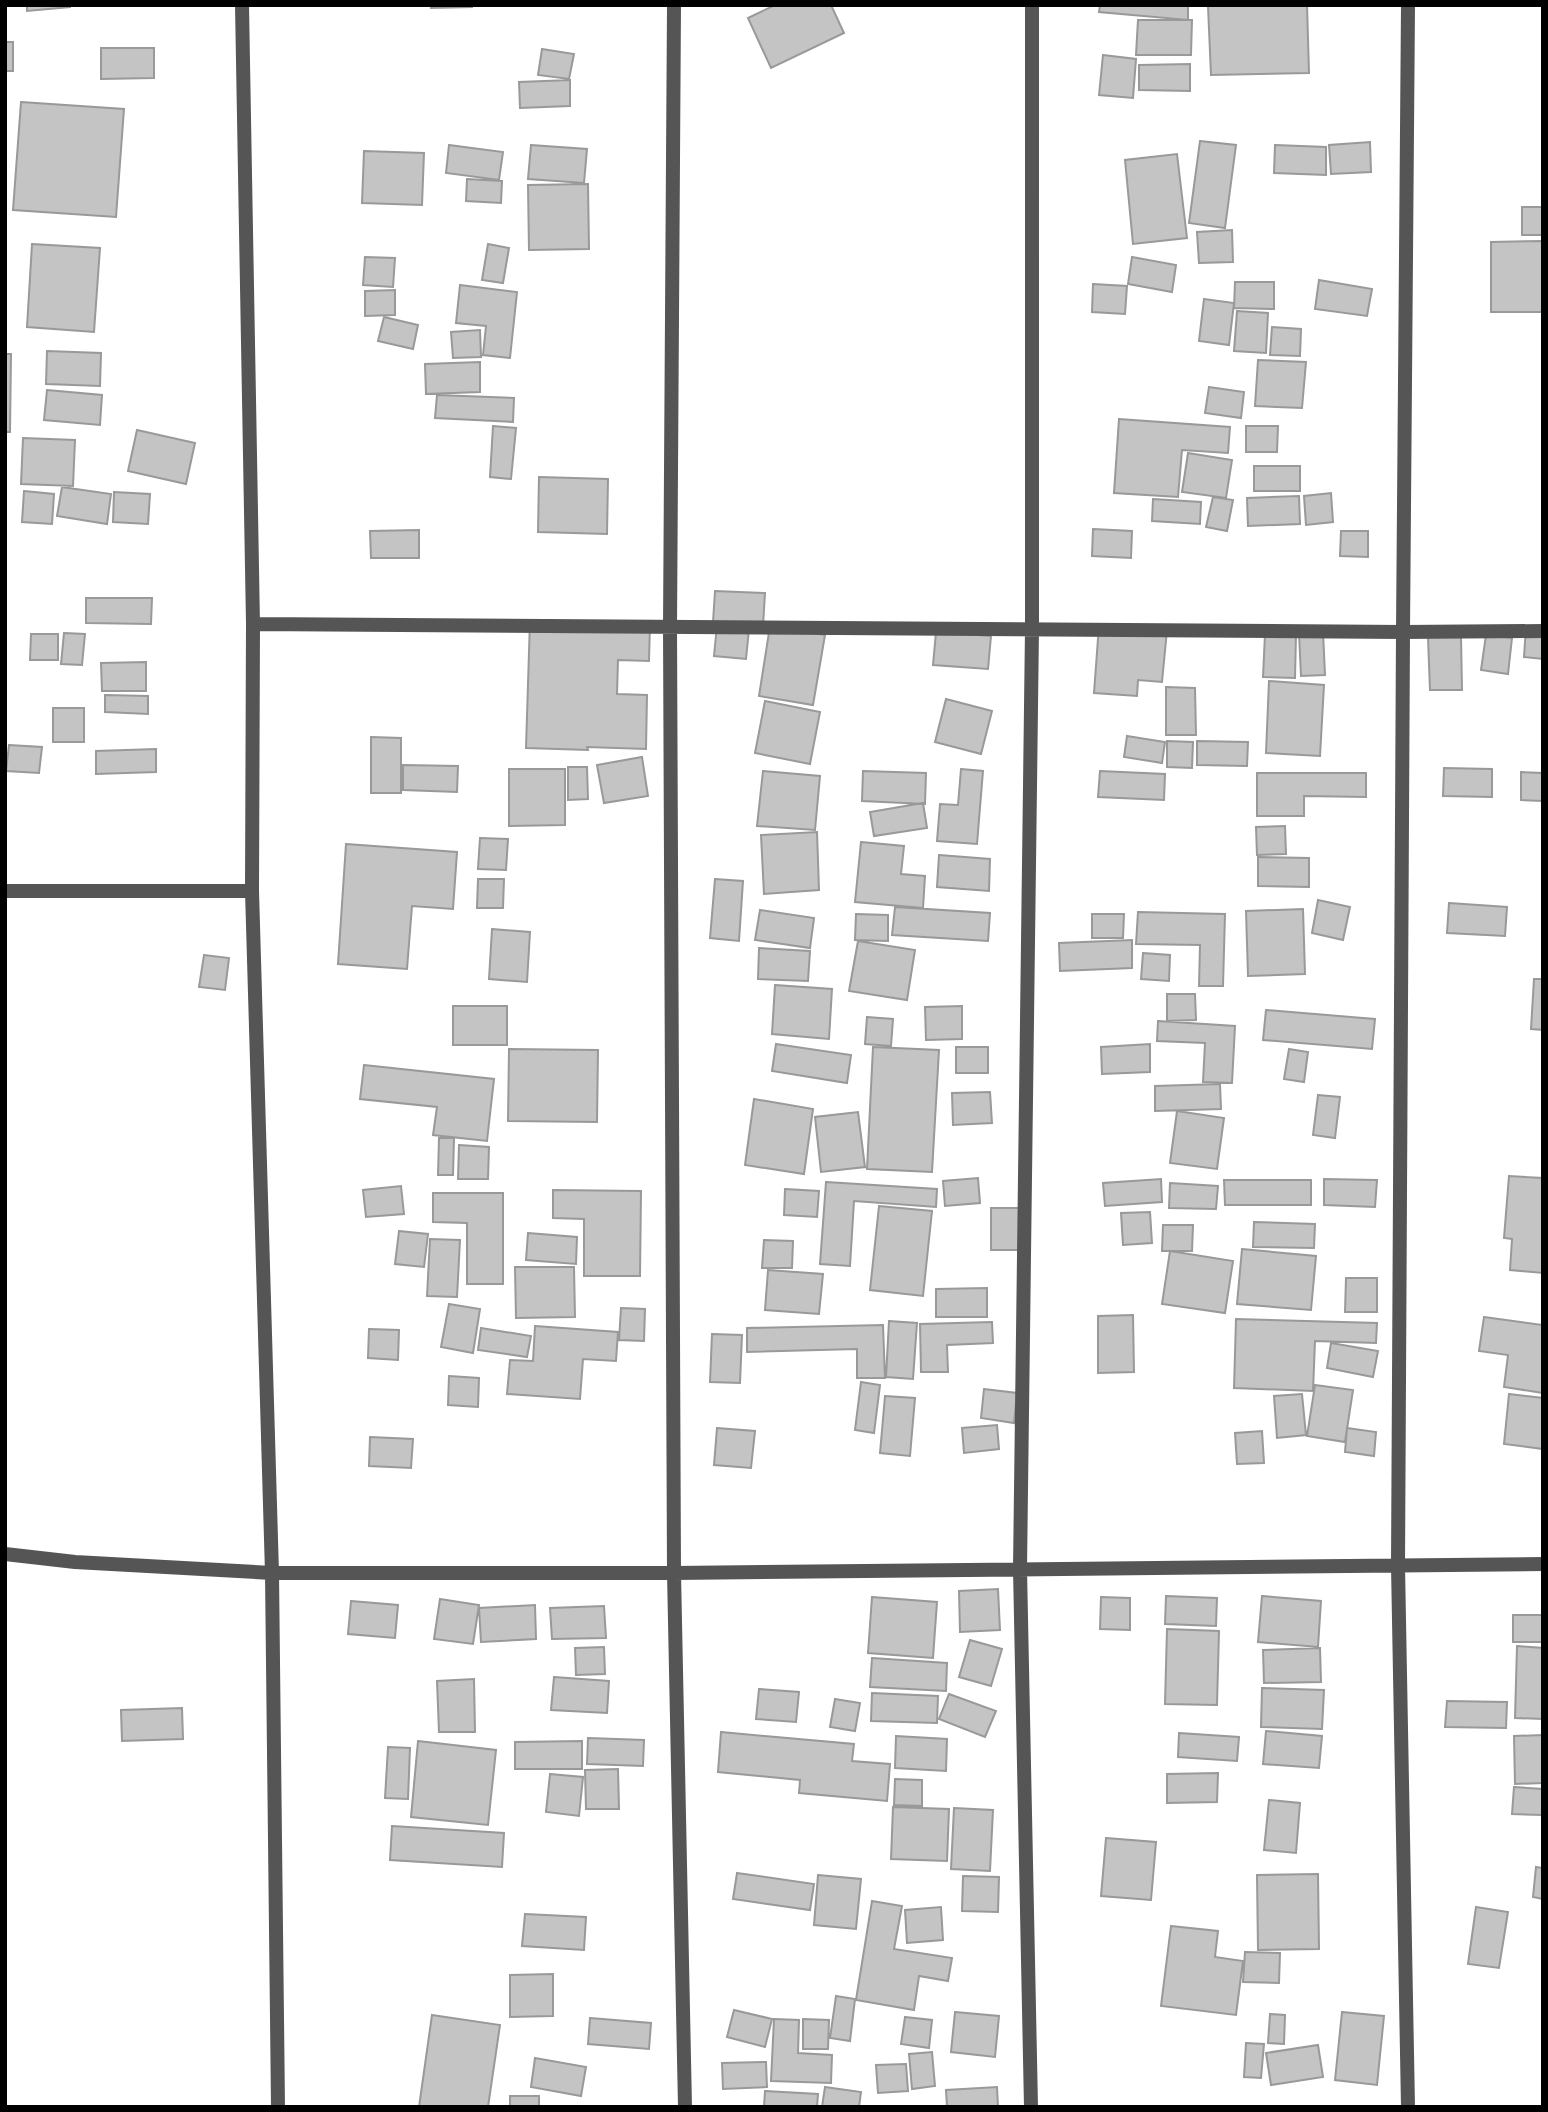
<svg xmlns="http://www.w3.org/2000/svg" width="1548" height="2112" font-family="'Source Sans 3',sans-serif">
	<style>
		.building { fill: #c4c4c4; stroke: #999; stroke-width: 2 }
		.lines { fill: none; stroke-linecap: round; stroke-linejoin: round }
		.minor { stroke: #555; stroke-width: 14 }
	</style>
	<rect width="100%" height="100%" fill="#fff"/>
	<path class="building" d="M27,5H70V7L27,11Z
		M431,5H472V7L431,8Z
		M775,5H831L844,33L771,68L748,18Z
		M1100,5H1188V20L1099,12Z
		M1307,5L1309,73L1211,75L1208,6Z
		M1138,20H1192L1191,55H1136Z
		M5,42H13V71H5Z
		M101,48H154V78L101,79Z
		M542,49L574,54L569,79L538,75Z
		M1103,55L1136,59L1133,98L1099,95Z
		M1190,64V91L1139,90V65Z
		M570,80V106L520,108L519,82Z
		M21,102L124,109L116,217L13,210Z
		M1200,141L1236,145L1225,228L1189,223Z
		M1370,142L1371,172L1331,174L1329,145Z
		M449,145L503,152L499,180L446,173Z
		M531,145L587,149L584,183L528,179Z
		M1275,145L1326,147V175L1274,173Z
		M364,151L424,153L422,205L362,203Z
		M1177,154L1187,238L1133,244L1125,160Z
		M467,179L502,181L501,203L466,201Z
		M588,184L589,249L529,250L528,185Z
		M1522,207H1543V235H1522Z
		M1232,230L1233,262L1199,263L1197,232Z
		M1543,241V312H1491V242Z
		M32,244L100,248L94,332L27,327Z
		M488,244L509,248L503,283L482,280Z
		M365,257L395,258L393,287L363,285Z
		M1132,257L1176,265L1172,292L1128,284Z
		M1319,280L1372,289L1367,316L1315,309Z
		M1235,282H1274V309L1234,308Z
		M1093,284L1127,286L1125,314L1092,312Z
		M460,285L517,292L510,358L483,355L486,326L456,323Z
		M395,290V315L365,316V291Z
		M1204,299L1234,303L1229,345L1199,341Z
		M1237,311L1268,313L1266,353L1234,351Z
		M384,317L418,325L413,349L378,341Z
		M1272,327L1301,329L1300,356L1270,355Z
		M480,330L481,357L453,358L451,332Z
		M47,351L101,353L100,386L46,384Z
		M5,354H11L10,432H5Z
		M1258,360L1306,362L1302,408L1255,406Z
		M480,362V392L426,394L425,364Z
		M1209,387L1244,392L1241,418L1205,413Z
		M47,390L102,395L100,425L44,420Z
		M437,395L514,398L513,422L435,418Z
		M1119,419L1230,427L1228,453L1182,450L1178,497L1114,493Z
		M493,426L516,428L511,479L490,477Z
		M1246,426H1278L1277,452H1246Z
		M137,430L195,443L186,484L128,471Z
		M23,438L75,440L73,486L21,484Z
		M1188,453L1232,460L1226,498L1182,492Z
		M1254,466H1300V491H1254Z
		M539,477L608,479L607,534L538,532Z
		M62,487L111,494L107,524L57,516Z
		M24,491L54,494L52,524L22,522Z
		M114,492L150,494L148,524L113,522Z
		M1331,493L1333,522L1306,525L1304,496Z
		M1299,496L1300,524L1248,526L1247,498Z
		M1213,497L1233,500L1227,531L1206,527Z
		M1153,499L1201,502L1200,524L1152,521Z
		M1093,529L1132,531L1131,558L1092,556Z
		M419,530V558H371L370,531Z
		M1341,531H1368V557L1340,556Z
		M715,591L765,593L763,626L713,622Z
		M86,598H152L151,624L86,623Z
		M530,620L650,624L649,661L618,660L617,694L647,695L646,749L587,747L588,750L526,748Z
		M717,625L749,629L746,659L714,656Z
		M1099,625L1167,630L1162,682L1138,680L1137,696L1094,693Z
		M770,626L825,635L813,705L759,696Z
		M1526,627L1543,629V659L1524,657Z
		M936,632L991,636L988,669L933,665Z
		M1323,632L1325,675L1301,676L1299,633Z
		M64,633L85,634L82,665L61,664Z
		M31,634H58V660H30Z
		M1265,634H1296L1295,678L1263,677Z
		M1486,635L1512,638L1508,674L1481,670Z
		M1428,637H1461L1462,690H1430Z
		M146,662V691H102L101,663Z
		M1269,681L1324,685L1320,756L1266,753Z
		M1166,687L1195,688L1196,735H1166Z
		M105,695L148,696V714L105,712Z
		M946,699L992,711L981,754L935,742Z
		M765,701L820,712L810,764L755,753Z
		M53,708H84V742H53Z
		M1127,736L1165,742L1162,763L1124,757Z
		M371,737L401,738V793H371Z
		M1167,741L1193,742L1192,768L1167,767Z
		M1197,741L1248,742L1247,766L1197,765Z
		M9,745L42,747L39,773L6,771Z
		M156,749V772L96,774V751Z
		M642,757L648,796L604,803L597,765Z
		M403,765L458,766L457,792L403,790Z
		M568,767H587L588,799L568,800Z
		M1444,768L1492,769V797L1443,796Z
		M509,769H565V825L509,826Z
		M961,769L983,771L977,844L937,841L940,804L958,805Z
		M763,771L820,776L815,830L757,826Z
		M863,771L926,773L925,804L862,801Z
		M1100,771L1165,774L1164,800L1098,797Z
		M1521,772L1543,773V801L1521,800Z
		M1257,773H1366V797L1304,796V816H1257Z
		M923,803L927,828L874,836L870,812Z
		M1285,826L1286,854L1257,855L1256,827Z
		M817,832L819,890L764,894L761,835Z
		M480,838L508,839L506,870L478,869Z
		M861,842L904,846L901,874L925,876L923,908L855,902Z
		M346,844L457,852L453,909L412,906L407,969L338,964Z
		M939,855L990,859L989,891L937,887Z
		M1258,857L1309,858V887L1258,886Z
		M478,879H504L503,908H477Z
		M715,879L743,881L739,941L710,938Z
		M1318,900L1350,907L1343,940L1312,933Z
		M1449,903L1507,907L1505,936L1447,933Z
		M895,907L990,913L988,941L892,935Z
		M1303,909L1305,974L1248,976L1246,911Z
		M760,910L814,918L810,948L755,940Z
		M1138,912L1225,914L1223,986H1199L1200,945L1136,944Z
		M856,914L888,915V941L855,940Z
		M1092,914H1124L1123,938H1092Z
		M492,929L530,932L527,982L489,979Z
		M1132,940V968L1060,971L1059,943Z
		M858,941L915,950L907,1000L849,991Z
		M759,948L810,951L808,981L758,979Z
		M1143,953L1170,955L1169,981L1141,979Z
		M204,955L229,958L225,990L199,987Z
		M1534,979H1543V1030L1531,1029Z
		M775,985L832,989L829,1039L772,1034Z
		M1167,994H1195L1196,1020L1167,1021Z
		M453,1006H507V1045H453Z
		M962,1006V1039L926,1040L925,1007Z
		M1266,1010L1375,1019L1372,1049L1263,1040Z
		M867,1017L893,1019L891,1046L865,1044Z
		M1158,1021L1235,1026L1232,1083L1203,1082L1205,1043L1157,1041Z
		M776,1044L851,1055L847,1083L772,1071Z
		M1150,1044V1072L1102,1074L1101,1047Z
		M873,1047L939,1050L932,1172L867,1169Z
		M956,1047H988V1073H956Z
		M509,1049L598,1050L597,1122L508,1121Z
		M1289,1049L1308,1052L1304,1082L1284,1079Z
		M364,1065L494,1079L487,1141L433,1135L437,1107L360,1099Z
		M1220,1084L1221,1109L1155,1111V1086Z
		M990,1092L992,1123L953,1125L952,1093Z
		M1318,1095L1340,1097L1335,1138L1313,1135Z
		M754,1099L813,1109L804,1174L745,1165Z
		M1177,1111L1224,1118L1217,1169L1170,1163Z
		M858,1112L865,1167L821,1172L815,1117Z
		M439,1138H454L453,1175H438Z
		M459,1145L489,1147L488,1179H458Z
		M1509,1176L1543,1178V1273L1510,1270L1512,1239L1504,1238Z
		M978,1178L980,1203L945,1206L943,1181Z
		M1161,1179L1162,1202L1105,1206L1103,1183Z
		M1324,1179L1377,1180L1375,1207L1324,1205Z
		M1224,1180H1311V1205H1225Z
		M826,1182L937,1189L936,1207L854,1201L850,1266L820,1264Z
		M1170,1183L1218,1186L1216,1209L1169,1208Z
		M401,1186L404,1214L366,1217L363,1190Z
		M785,1189L819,1191L817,1217L784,1215Z
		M553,1190L641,1191L640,1276H584V1219L553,1218Z
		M433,1193H503V1284H467V1223L433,1222Z
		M879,1206L932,1211L923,1296L870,1290Z
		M991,1208H1023L1022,1250H991Z
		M1150,1212L1152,1243L1123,1245L1121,1213Z
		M1254,1222L1315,1224L1314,1248L1253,1247Z
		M1163,1225H1193L1192,1251H1162Z
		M399,1231L428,1234L424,1267L395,1264Z
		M528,1233L577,1237L576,1264L526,1260Z
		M430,1239L460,1240L457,1297L427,1296Z
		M764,1240L793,1241L792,1268H762Z
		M1242,1249L1316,1256L1311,1310L1237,1304Z
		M1170,1251L1233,1261L1225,1313L1162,1304Z
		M515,1267H574L575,1317L516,1318Z
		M768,1270L823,1274L819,1314L765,1310Z
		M1346,1278H1377V1312H1345Z
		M987,1288V1317H936V1289Z
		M449,1304L480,1309L473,1353L441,1347Z
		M621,1308L645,1309L644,1341L619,1340Z
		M1133,1315L1134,1372L1098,1373V1316Z
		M1484,1317L1543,1325V1393L1504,1387L1508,1355L1479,1351Z
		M1236,1319L1377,1323L1376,1343L1315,1341L1313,1391L1234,1388Z
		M889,1321L917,1323L913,1379L886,1377Z
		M992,1322L993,1343L947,1345L948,1372H921L920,1324Z
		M883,1325L885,1378H857V1349L747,1352V1328Z
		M535,1326L618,1332L616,1361L583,1359L580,1399L507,1394L510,1360L533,1361Z
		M481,1328L531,1336L527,1357L478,1350Z
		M369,1329L399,1330L398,1360L368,1358Z
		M712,1334L742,1335L740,1383L710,1382Z
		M1331,1343L1378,1351L1373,1377L1327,1368Z
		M449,1376L479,1378L478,1407L448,1405Z
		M861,1382L880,1385L874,1433L855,1430Z
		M1315,1385L1353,1390L1345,1442L1307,1436Z
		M984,1389L1017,1393L1014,1423L981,1418Z
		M1302,1394L1306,1435L1277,1438L1274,1396Z
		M1509,1394L1543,1398V1449L1504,1444Z
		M885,1396L915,1398L910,1456L880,1453Z
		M997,1425L999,1449L964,1453L962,1428Z
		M717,1428L755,1431L751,1468L714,1465Z
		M1347,1428L1376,1432L1374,1456L1345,1452Z
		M1262,1431L1264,1463L1237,1464L1235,1433Z
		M370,1437L413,1439L411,1468L369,1466Z
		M998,1589L1000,1630L960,1632L959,1591Z
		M1166,1596L1217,1598L1216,1626L1165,1624Z
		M1262,1596L1321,1601L1318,1647L1258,1642Z
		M872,1597L937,1602L933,1658L868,1653Z
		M1101,1597L1130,1598V1630L1100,1629Z
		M440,1599L479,1605L473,1644L434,1639Z
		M351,1601L398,1605L395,1638L348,1634Z
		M535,1605L536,1639L481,1642L479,1608Z
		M604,1606L606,1638L552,1639L550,1608Z
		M1513,1615H1543V1642H1513Z
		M1167,1629L1219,1631L1217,1705L1165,1704Z
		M970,1640L1002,1649L991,1686L959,1677Z
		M1517,1646L1543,1648V1719L1515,1718Z
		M604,1647L605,1674L576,1675L575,1648Z
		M1320,1648L1321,1682L1264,1683L1263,1650Z
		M872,1658L947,1663L946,1691L870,1687Z
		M554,1677L609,1681L607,1713L551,1710Z
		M474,1679L475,1732H439L437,1681Z
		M1262,1688L1324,1690L1322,1729L1261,1727Z
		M759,1689L799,1692L796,1722L756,1719Z
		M872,1693L938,1696L937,1723L871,1721Z
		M949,1694L996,1711L985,1737L939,1719Z
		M835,1699L860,1703L855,1731L830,1727Z
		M1447,1701L1507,1702L1506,1728L1445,1727Z
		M182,1708L183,1739L122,1741L121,1710Z
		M1266,1731L1322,1736L1319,1768L1263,1764Z
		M721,1732L854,1744L852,1761L890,1764L887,1801L799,1793L800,1780L718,1772Z
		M1179,1733L1239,1737L1237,1761L1178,1757Z
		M1543,1735V1783L1515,1784L1514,1736Z
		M896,1736L947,1739L946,1771L895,1768Z
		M588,1738L644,1740L643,1766L587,1764Z
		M418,1741L496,1750L488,1825L411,1817Z
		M582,1741V1769H515V1742Z
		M388,1747L410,1748L408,1799L385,1798Z
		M618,1769L619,1809H586L585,1770Z
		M1218,1773L1217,1802L1167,1803V1774Z
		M550,1774L583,1777L579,1816L546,1812Z
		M895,1779L922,1780V1806L894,1805Z
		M1514,1787L1543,1789V1815L1512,1814Z
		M1269,1800L1300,1803L1296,1853L1264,1850Z
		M893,1807L949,1809L947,1861L891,1859Z
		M954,1808L993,1810L990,1871L951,1869Z
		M392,1826L504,1833L502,1867L390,1860Z
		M1106,1838L1156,1842L1151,1900L1101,1896Z
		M1536,1867L1543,1868V1899L1533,1897Z
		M737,1873L814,1884L810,1910L733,1899Z
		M1318,1874L1319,1949L1258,1950L1257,1875Z
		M818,1875L861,1879L856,1929L814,1925Z
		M963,1876L999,1877L998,1912L962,1911Z
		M872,1901L902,1906L894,1949L952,1958L948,1981L919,1976L914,2010L856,2000Z
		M941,1907L943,1940L907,1943L905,1910Z
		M1476,1907L1508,1912L1499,1968L1468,1964Z
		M525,1914L586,1917L584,1950L522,1946Z
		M1171,1926L1218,1931L1215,1957L1243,1961L1236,2015L1161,2006Z
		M1245,1952L1280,1953L1279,1983L1243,1982Z
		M553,1974V2016L510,2017V1975Z
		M836,1996L855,1999L850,2041L830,2038Z
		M734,2010L772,2019L765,2047L727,2037Z
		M955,2012L999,2016L995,2057L951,2052Z
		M1342,2012L1384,2016L1377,2085L1335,2080Z
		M1270,2014L1285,2015L1284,2044L1268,2043Z
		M432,2015L500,2025L488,2107H419Z
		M905,2017L932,2020L929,2048L901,2044Z
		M590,2018L651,2023L649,2049L588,2044Z
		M774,2019L799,2020L798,2053L832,2055L831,2083L771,2081Z
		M803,2019L829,2020L828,2049H803Z
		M1246,2043L1264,2044L1261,2078L1244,2077Z
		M1318,2045L1323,2077L1271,2085L1266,2053Z
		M932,2052L935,2086L912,2089L909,2054Z
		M535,2058L586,2067L581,2096L531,2087Z
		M766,2062L767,2087L723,2089L722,2063Z
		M906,2064L908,2091L878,2093L876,2065Z
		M825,2087L861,2092L859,2107H822Z
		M997,2087L998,2107H947L946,2090Z
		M765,2091L818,2094L817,2107H764Z
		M510,2096H539V2107H510Z"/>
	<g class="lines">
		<path class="minor" d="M242,5L253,624L252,891L272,1573L278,2107
			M674,5L670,627L674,1573L685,2107
			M1408,5L1403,632L1398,1566L1408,2107
			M253,624L1403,632L1543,631
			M5,891H252
			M5,1554L75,1562L272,1573H674L1543,1564
			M1031,2107L1020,1569L1032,629V5"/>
	</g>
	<rect width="1548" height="2112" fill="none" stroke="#000000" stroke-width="14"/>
</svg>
